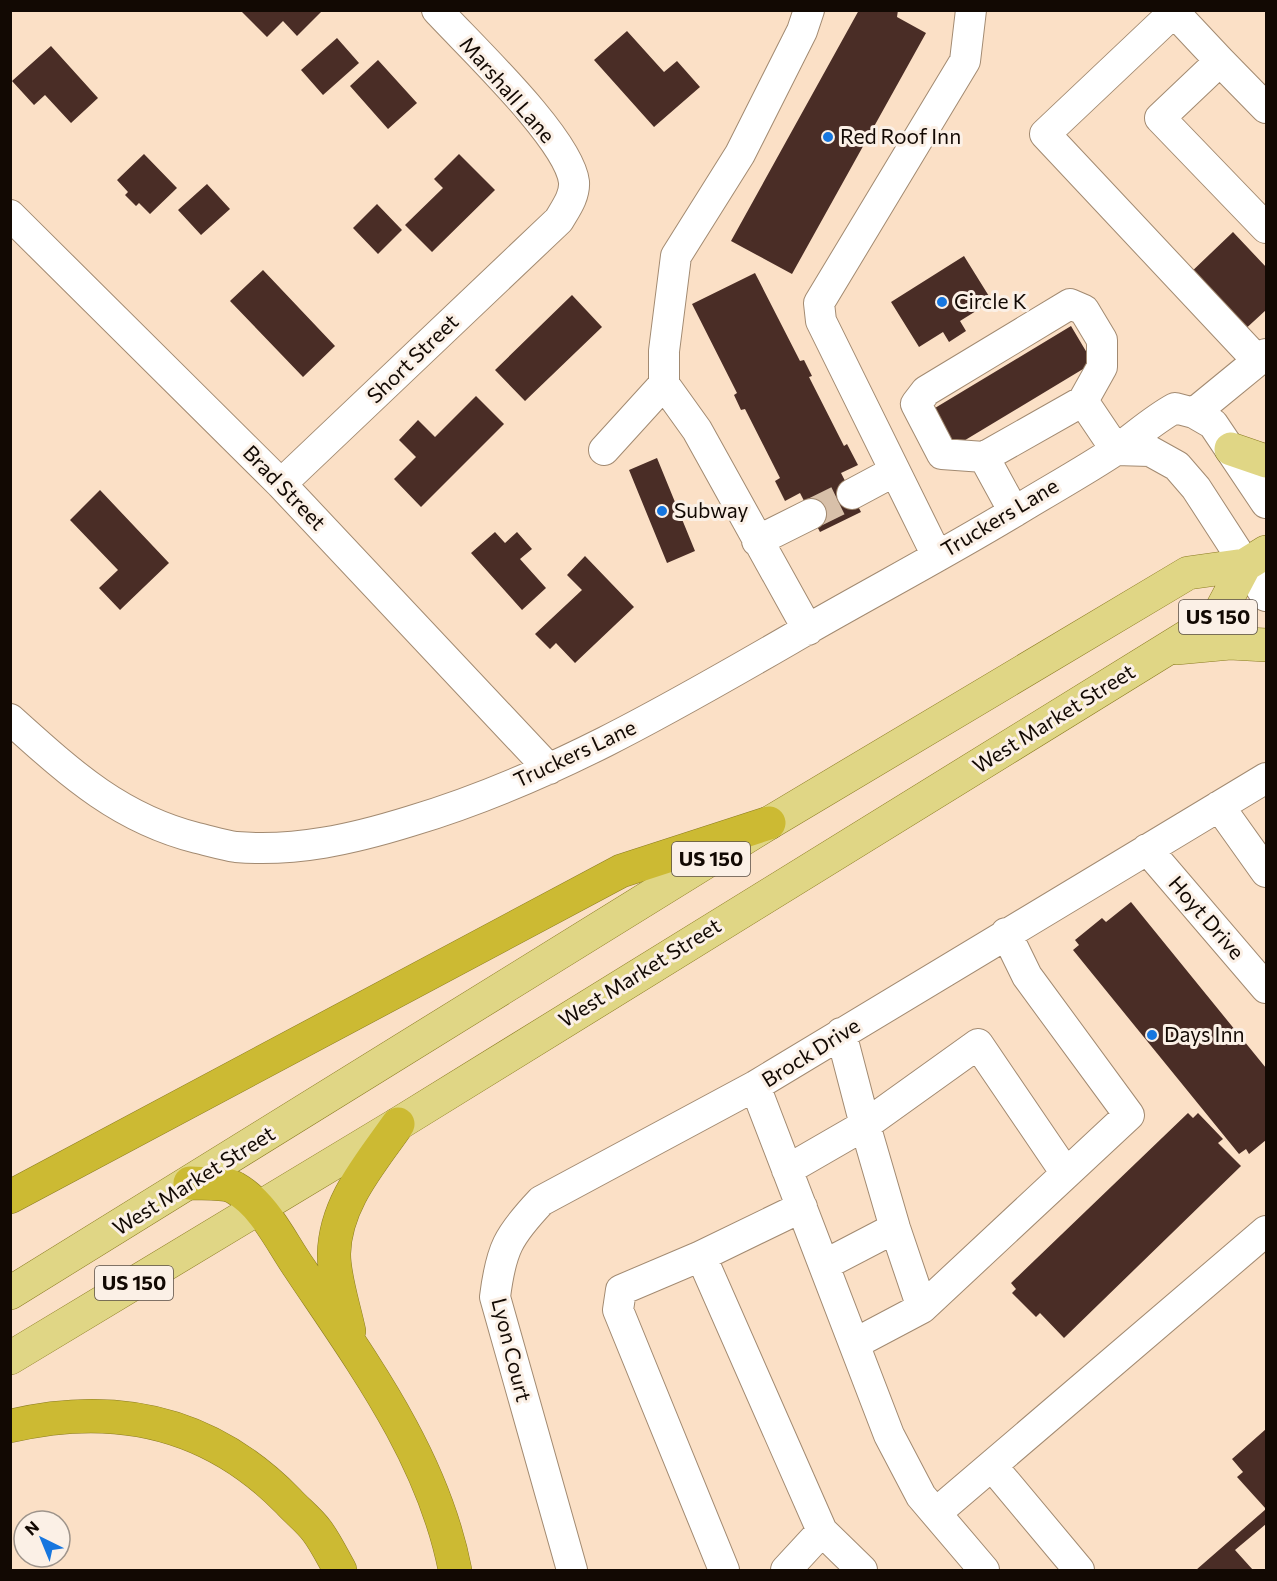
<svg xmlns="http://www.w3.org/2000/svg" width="1277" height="1581" font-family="Commissioner,sans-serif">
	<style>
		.building { fill: #4a2d26 }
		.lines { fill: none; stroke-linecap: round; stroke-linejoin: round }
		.minor-tunnel { stroke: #d8c0a9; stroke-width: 30; stroke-dasharray: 30 15; stroke-linecap: butt }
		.minor-casing { stroke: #a28a71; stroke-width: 32 }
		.major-casing { stroke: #8b7c22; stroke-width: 34 }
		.highway-casing { stroke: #8b7c22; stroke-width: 34 }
		.minor { stroke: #fff; stroke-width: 30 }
		.major { stroke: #e0d685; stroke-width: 33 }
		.highway { stroke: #ccba33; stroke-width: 33 }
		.poi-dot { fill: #1676df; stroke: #fbf0e6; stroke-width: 2 }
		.labels { text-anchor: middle; stroke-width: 6; stroke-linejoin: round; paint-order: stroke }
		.shield { fill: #fbf0e6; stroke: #584e47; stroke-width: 1.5 }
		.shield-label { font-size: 20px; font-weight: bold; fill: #120903 }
		.street-label { font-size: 21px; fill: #120903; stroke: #fbf0e6 }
		.poi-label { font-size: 21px; fill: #120903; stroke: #fbf0e6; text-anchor: start }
	</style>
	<rect width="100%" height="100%" fill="#fbe0c6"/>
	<path class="building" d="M240,10H323L297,36L283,21L267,37Z
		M859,10H898L897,17L926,33L792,274L731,241Z
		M627,31L664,72L677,61L700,87L654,127L594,60Z
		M337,38L359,63L323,95L301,70Z
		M51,46L98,98L71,123L45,95L34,105L12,81Z
		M378,60L417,103L388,129L350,86Z
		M144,154L177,188L150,214L139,203L136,206L125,195L128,192L117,180Z
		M459,154L495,190L432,252L405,225L443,188L434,179Z
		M207,184L230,209L201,235L178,210Z
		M377,204L402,230L378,254L353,228Z
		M1233,232L1266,267V310L1241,333L1187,276Z
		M964,256L992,301L960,321L966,331L949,342L943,332L919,347L891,302Z
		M263,270L335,346L303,377L230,301Z
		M755,273L800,361L804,360L812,376L809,377L844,446L847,444L858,465L841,473L861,512L820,532L800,493L785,501L775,481L780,478L745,409L741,410L734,395L737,393L692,304Z
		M572,295L602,327L525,401L495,370Z
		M1071,326L1093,363L952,448L930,411Z
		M476,396L504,424L421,507L394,479L416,457L399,440L418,420L435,437Z
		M657,458L695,551L667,563L629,470Z
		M100,490L169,563L120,610L99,588L118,570L70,520Z
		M495,532L505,543L517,532L532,549L520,559L546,588L522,610L471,553Z
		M585,556L634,607L575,663L556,643L550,649L535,634L582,590L567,575Z
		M1131,902L1266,1068V1140L1249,1154L1246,1149L1239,1154L1073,950L1079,945L1075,940L1102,918L1106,922Z
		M1188,1113L1193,1118L1198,1113L1223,1139L1218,1143L1241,1166L1064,1338L1040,1313L1036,1317L1012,1293L1016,1289L1011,1283Z
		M1266,1429V1524L1235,1550L1253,1570H1196L1266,1509L1237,1477L1243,1472L1232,1459Z"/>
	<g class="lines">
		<path class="minor-tunnel" d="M811,514L852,494"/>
		<defs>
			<path id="minor" d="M1220,61L1174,12L1045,134L1257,360
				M1266,108L1220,61L1160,118L1266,228
				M10,215L281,484L549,769
				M1194,413L1266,354
				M604,450L664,384
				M1116,450L1150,451L1177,466L1196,488L1266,596
				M984,457L1083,401
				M281,484L559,220C566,208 575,196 574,182C569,139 469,45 437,10
				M852,494L895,471
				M1014,512L984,457L942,454L916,404L926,391L1070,304L1084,310L1102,340V367L1083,401L1116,450
				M757,541L811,514
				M937,556L821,321L819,303L965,61L971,10
				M808,630L697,430L664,384V351L676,256L740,154L802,31L809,10
				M10,719C69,772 118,818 197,838C210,841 223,845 236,847C296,852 353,839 411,821C552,779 680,703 808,629C876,590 946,553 1014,512C1048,491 1083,472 1116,450C1136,436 1153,420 1175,408L1194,413L1213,424L1266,503
				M1219,806L1266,872
				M1147,849L1266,988
				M755,1086L889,1435L921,1496L984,1570
				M787,1170L865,1125L841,1033
				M802,1207L701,1256L822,1531
				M701,1256L621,1290L618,1310L724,1570
				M824,1265L895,1228
				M922,1308L895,1228L865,1125L978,1044L1065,1172
				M854,1344L922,1308L1129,1115L1027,976L1006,933
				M992,1466L1079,1570
				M936,1513L1266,1231
				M572,1570L495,1297C501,1249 508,1236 541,1201L755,1086L1266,778
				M786,1570L822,1531L862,1570"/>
			<path id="major" d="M1231,449L1266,461
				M1176,648L1230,643L1266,645
				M10,1293L769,823L1188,573L1245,565L1266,552
				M10,1358L398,1124L1217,618L1245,565"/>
			<path id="highway" d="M190,1183C202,1184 225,1182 235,1188C265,1205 281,1242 300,1269C363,1363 433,1457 455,1570
				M10,1197L621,871L769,823
				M349,1331C344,1307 334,1278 334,1254C335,1203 371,1163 398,1124
				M10,1426C117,1401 211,1422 288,1501C297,1511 309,1520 317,1531C326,1543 333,1558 340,1570"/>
		</defs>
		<use href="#minor" class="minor-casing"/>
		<use href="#major" class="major-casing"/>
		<use href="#highway" class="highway-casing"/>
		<use href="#minor" class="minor"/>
		<use href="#major" class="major"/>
		<use href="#highway" class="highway"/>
	</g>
	<g class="poi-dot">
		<circle cx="828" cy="137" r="6"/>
		<circle cx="942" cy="302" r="6"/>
		<circle cx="662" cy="511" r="6"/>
		<circle cx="1152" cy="1035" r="6"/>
	</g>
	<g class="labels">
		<g class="shield">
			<rect x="1179" y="600" width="78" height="34" rx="4.5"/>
			<rect x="672" y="842" width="78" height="34" rx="4.5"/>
			<rect x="95" y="1266" width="78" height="34" rx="4.5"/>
		</g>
		<g class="shield-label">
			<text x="1218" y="624">US 150</text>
			<text x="711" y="866">US 150</text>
			<text x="134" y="1290">US 150</text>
		</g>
		<g class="street-label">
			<text transform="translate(507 90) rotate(49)" y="7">Marshall Lane</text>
			<text transform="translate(413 359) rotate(-44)" y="7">Short Street</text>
			<text transform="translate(284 488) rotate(46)" y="7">Brad Street</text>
			<text transform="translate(1000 518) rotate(-31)" y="7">Truckers Lane</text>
			<text transform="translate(1054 719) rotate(-32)" y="7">West Market Street</text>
			<text transform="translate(575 754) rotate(-25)" y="7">Truckers Lane</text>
			<text transform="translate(1206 918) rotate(49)" y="7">Hoyt Drive</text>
			<text transform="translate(640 973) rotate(-32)" y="7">West Market Street</text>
			<text transform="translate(811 1053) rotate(-32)" y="7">Brock Drive</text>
			<text transform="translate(194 1181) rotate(-32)" y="7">West Market Street</text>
			<text transform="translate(511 1350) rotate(76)" y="7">Lyon Court</text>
		</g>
		<g class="poi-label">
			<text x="840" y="144">Red Roof Inn</text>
			<text x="954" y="309">Circle K</text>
			<text x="674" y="518">Subway</text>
			<text x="1164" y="1042">Days Inn</text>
		</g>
	</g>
	<rect width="1277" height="1581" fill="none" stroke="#120903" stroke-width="24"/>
	<g transform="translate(42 1539) rotate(317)"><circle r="28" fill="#fbf0e6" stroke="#9e948b" stroke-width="1.5"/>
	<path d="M0-4.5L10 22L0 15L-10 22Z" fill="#1676df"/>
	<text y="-9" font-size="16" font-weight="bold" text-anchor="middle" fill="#120903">N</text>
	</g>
</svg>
